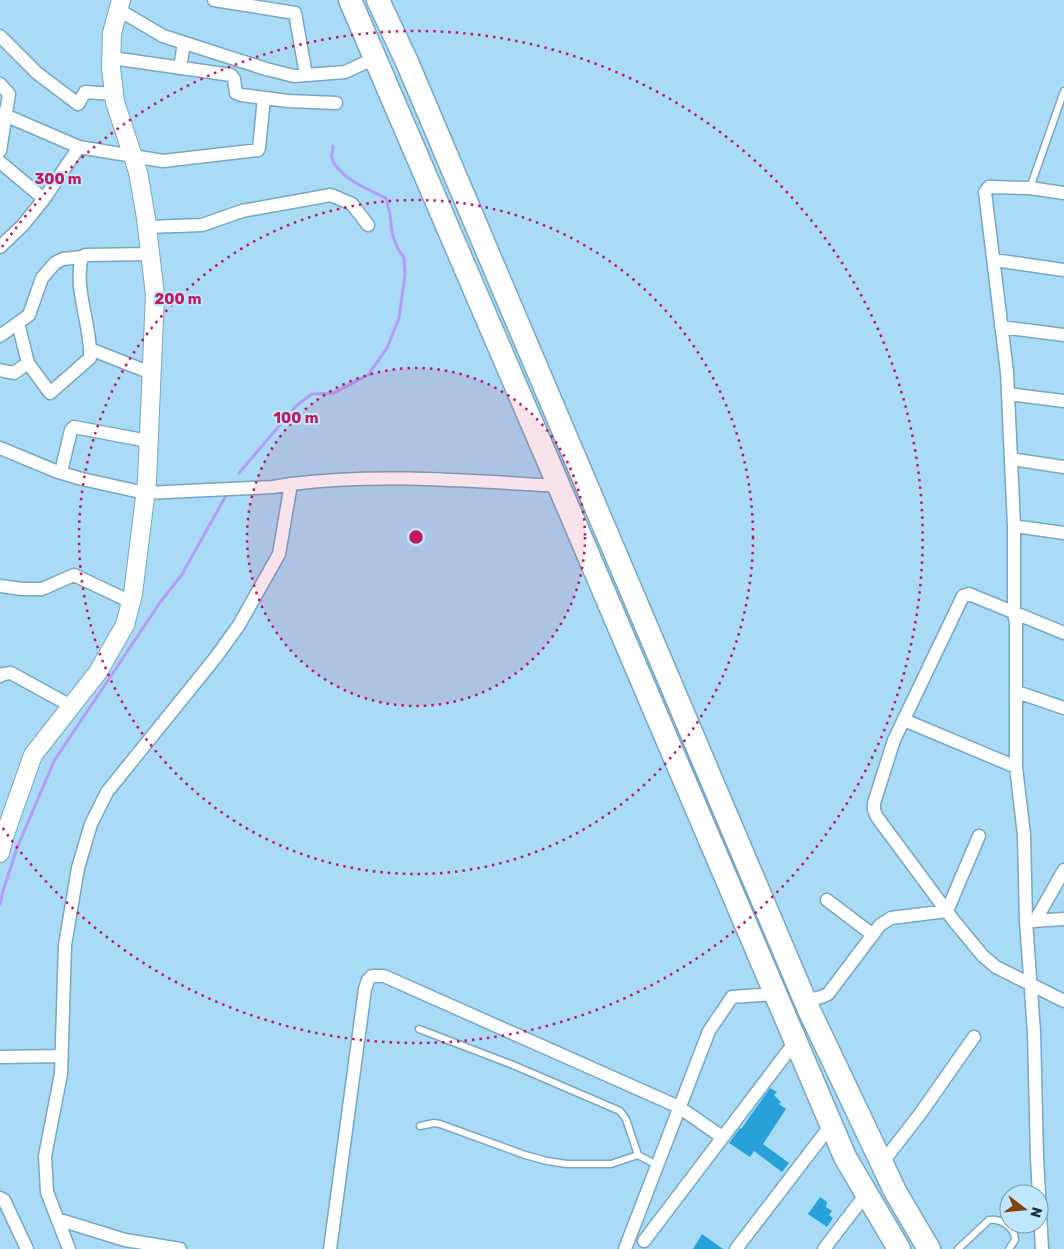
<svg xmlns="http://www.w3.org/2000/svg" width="1064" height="1249" font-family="Rubik,sans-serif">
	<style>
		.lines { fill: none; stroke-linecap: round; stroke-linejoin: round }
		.stream { stroke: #b29ef8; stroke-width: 3 }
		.building { fill: #26a2d8 }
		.lane-casing { stroke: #77a7c2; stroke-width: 9 }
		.street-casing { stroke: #77a7c2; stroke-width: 15 }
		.secondary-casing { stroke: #77a7c2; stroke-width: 20 }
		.highway-casing { stroke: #77a7c2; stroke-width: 25 }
		.lane { stroke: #fff; stroke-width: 6 }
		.street { stroke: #fff; stroke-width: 12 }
		.secondary { stroke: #fff; stroke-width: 18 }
		.highway { stroke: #fff; stroke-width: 22 }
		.ring { fill: none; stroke: #c2185b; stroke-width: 2.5; stroke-dasharray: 2.5 5 }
		.centre { fill: #c2185b; stroke: #bfe7fd; stroke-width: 2.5 }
		.ring-label { font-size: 15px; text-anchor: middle; font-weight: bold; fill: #c2185b; stroke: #bfe7fd; stroke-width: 4.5; stroke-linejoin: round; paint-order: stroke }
	</style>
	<rect width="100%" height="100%" fill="#a9dbf7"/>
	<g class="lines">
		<path class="stream" d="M239,473L297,405L312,394L334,393L368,375L387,348L399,318L405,275L404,258L397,247L392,233L390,214L386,198C371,191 337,177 332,158C331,155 333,150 333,146
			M0,904L3,891L17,848L54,761L161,601L181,576L228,492"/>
	</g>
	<path class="building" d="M770,1088L777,1092L774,1095L781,1102L779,1104L786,1109L763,1144L789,1163L782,1172L754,1151L750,1157L729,1143L740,1128L741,1129Z
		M820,1197L827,1202L826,1207L832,1211L829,1215L833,1218L827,1227L808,1214Z
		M702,1234L723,1249H693Z"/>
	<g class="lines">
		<defs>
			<path id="lane" d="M1030,188L1064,91
				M419,1029L513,1065L620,1111L626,1119L638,1155
				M420,1126L434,1123L440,1124L525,1155L547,1161L567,1164H611L638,1155L657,1165
				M958,1249L989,1220C1000,1218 1015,1227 1015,1240L1009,1249"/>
			<path id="street" d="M214,0L295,13L306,75
				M119,10L163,36L266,69L294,76L345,72L375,58
				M0,36L37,73L78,104L85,92L114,94
				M112,58L231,75L234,79L236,93L241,95L288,101L336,103
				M180,68L184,43
				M0,84L9,94L0,151
				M0,113L79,147L163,161L258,150L259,148L264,98
				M0,162L44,199
				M148,227L202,225L242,211L331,195L352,204L368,225
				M0,247L23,225L44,199L79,147
				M994,260L1064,270
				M18,323L28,363L50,393L90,358C92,326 73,289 82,257L85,255L151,254
				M1001,327L1064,335
				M0,336L29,315L42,278L55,263L63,259L82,257
				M90,349L151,373
				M0,370L14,373L28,363
				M1008,394L1064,401
				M0,448L58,472L82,479L145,493L273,487L291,484
				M1011,459L1064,467
				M61,472L71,430L74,427L148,441
				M1014,526L1064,533
				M0,586L22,589H42L74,575L131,602
				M1064,633L969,594L963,596L894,740L874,803V810L877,817L954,921L983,956L996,967L1064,1001
				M0,676L3,674L11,673L71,706
				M1017,692L1064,708
				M904,720L1016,767
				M827,900L873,935
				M1031,921L1064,919
				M1035,921L1064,870
				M805,1001L821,997L828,994L880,925L891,918L947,911L979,836
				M0,1057L62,1056
				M882,1163L920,1114L974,1037
				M0,1198L4,1200L27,1249
				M57,1219L125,1240L180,1249
				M644,1241L795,1042
				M69,1249L47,1192L45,1156L61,1074L65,945L78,868L91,824L107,792L216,657L239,625L279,554L291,484C380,473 470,481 559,486
				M330,1249L365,989L368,980L372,976H384L679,1107L722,1137
				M625,1249L709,1031L732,997L775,994
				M736,1249L831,1125
				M824,1249L866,1194
				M1042,1249L1037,1158L1034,1032L1026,921L1024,835L1016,767V624L1014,613V526L1007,372L985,192L989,187L1030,188L1064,193"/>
			<path id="secondary" d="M0,853L5,834L33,755L98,672L125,625L133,594L147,481L155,295L146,218L138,172L115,102L111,68L112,33L121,0"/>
			<path id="highway" d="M350,0L555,477L845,1157L899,1249
				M378,0L407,62L809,1010L896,1193L929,1249"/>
		</defs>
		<use href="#lane" class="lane-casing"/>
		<use href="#street" class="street-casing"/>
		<use href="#secondary" class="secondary-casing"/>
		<use href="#highway" class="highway-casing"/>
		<use href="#lane" class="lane"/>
		<use href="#street" class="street"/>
		<use href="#secondary" class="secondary"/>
		<use href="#highway" class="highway"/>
	</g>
	<circle cx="416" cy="537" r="169" fill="#c2185b" fill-opacity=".12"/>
	<g class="ring">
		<circle cx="416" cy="537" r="169"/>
		<circle cx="416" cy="537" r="337"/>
		<path d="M2 247A506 506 0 1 1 2 827"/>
	</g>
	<circle cx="416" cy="537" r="8" class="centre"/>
	<g class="ring-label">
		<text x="58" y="184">300 m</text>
		<text x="178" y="304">200 m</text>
		<text x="296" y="423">100 m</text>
	</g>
	<g transform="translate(1024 1209) rotate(106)"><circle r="24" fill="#bfe7fd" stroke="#7e9daf"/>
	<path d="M0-4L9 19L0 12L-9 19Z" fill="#83420c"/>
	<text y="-8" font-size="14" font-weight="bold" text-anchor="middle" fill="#1c2f3a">N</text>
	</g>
</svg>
